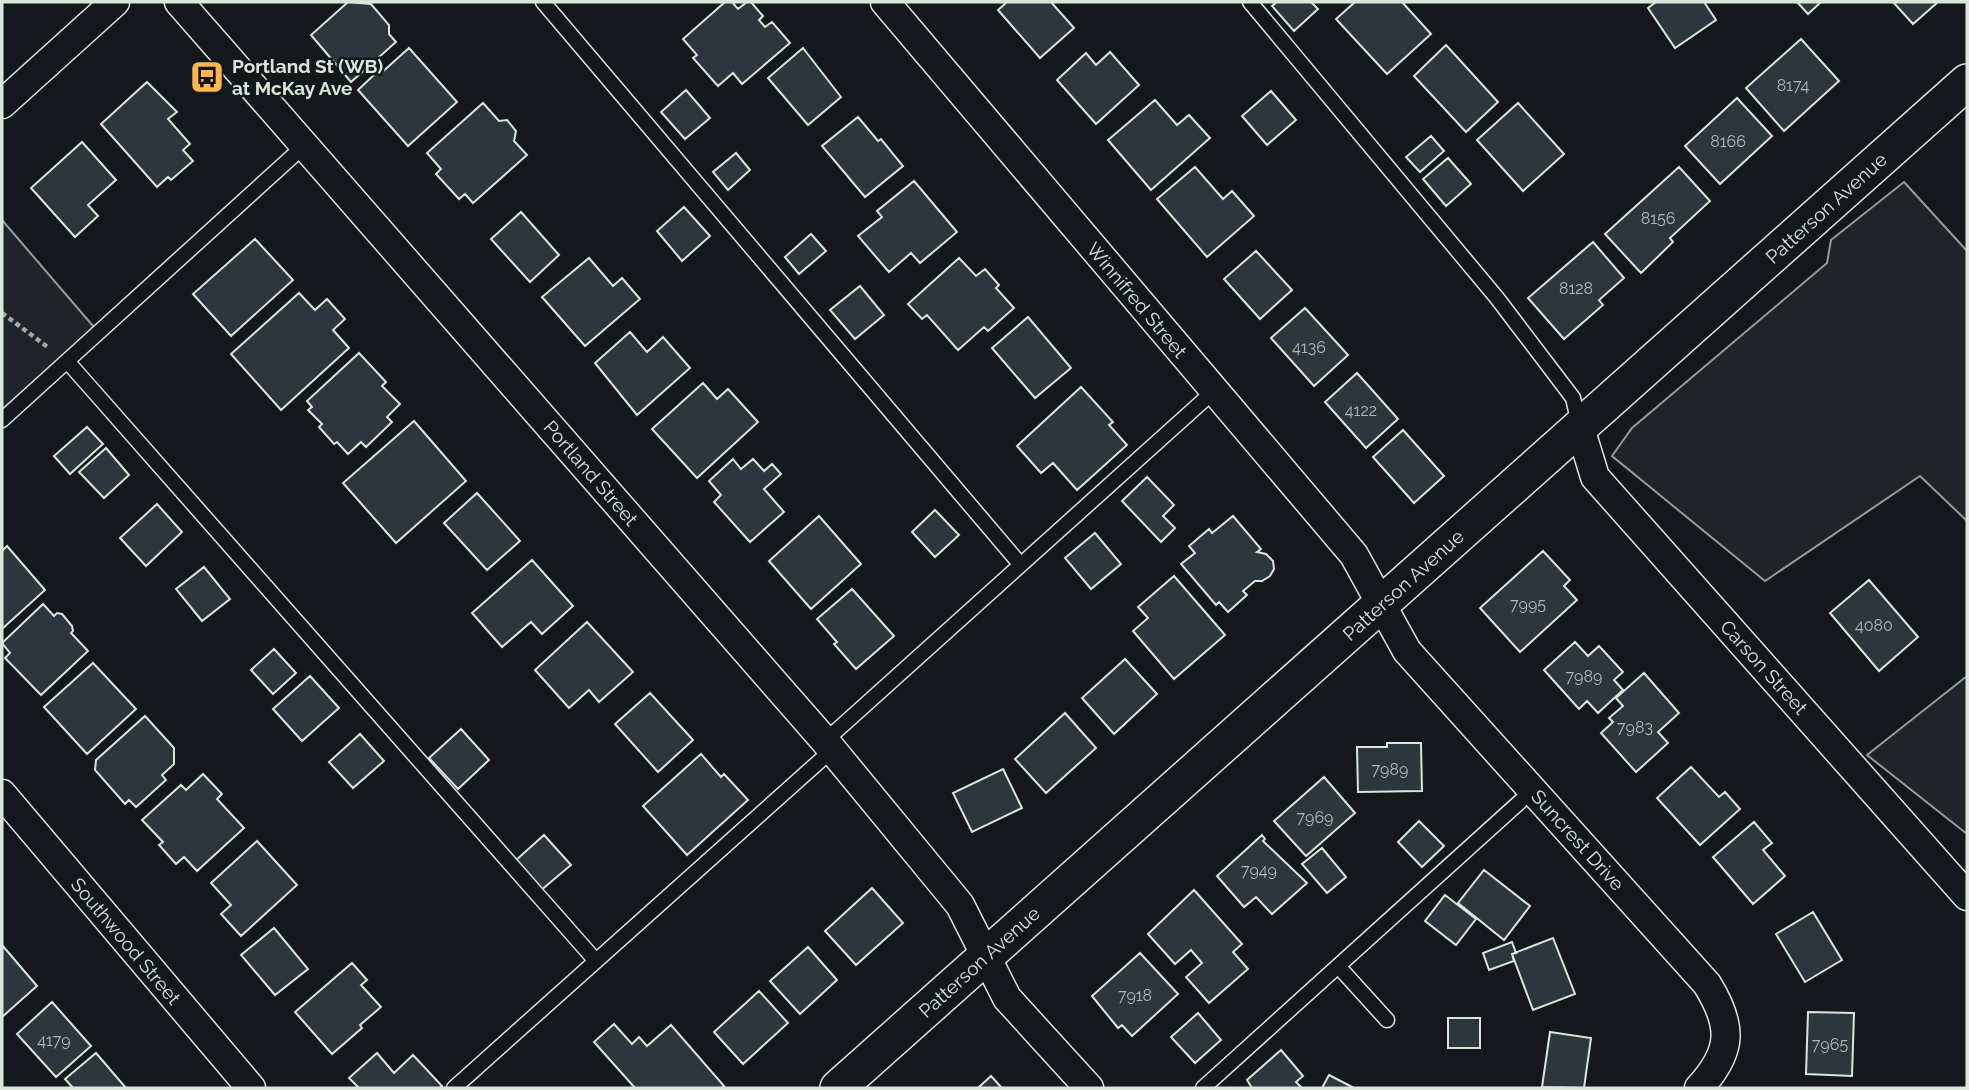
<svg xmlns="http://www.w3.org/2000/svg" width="1969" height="1090" font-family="Raleway,sans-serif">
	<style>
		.green { fill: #202428; stroke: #939e99; stroke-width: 2 }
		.building { fill: #2c363c; stroke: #d8e6dc; stroke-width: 2 }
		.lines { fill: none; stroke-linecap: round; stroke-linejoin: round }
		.service-casing { stroke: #d8e6dc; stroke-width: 17 }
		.minor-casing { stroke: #d8e6dc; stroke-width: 31 }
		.tertiary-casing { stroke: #d8e6dc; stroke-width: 38 }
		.path { stroke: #9da8a2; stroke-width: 4.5; stroke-dasharray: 5 3.5; stroke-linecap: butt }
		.service { stroke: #14181c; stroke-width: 14 }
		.minor { stroke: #14181c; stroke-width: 28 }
		.tertiary { stroke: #14181c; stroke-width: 35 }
		.labels { text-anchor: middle; stroke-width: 5; stroke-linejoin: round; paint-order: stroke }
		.number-label { font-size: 16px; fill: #adbab4 }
		.poi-label { font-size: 19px; font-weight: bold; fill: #d8e6dc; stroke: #14181c; text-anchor: start }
		.street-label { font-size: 19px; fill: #d8e6dc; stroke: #14181c }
	</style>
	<rect width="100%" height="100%" fill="#14181c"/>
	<path class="green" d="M1904,182L1967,251V521L1920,476L1765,581L1612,456L1632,428L1827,263L1831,240Z
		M2,220L99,333L2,420Z
		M1967,676V834L1867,755Z"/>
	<path class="building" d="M348,2L371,4L389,25V34L396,42L351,82L311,35Z
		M725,2H732L738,9L747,2H751L763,16L759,20L765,27L772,22L790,43L742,84L733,73L718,86L693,58L697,55L683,39Z
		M1007,2H1051L1074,28L1040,58L998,10Z
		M1277,2H1311L1318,9L1294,31L1272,6Z
		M1355,2H1402L1431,34L1387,74L1336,19Z
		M1656,2H1704L1716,20L1675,48L1648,8Z
		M1797,2H1821L1808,14Z
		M1893,2H1938L1913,24Z
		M1801,39L1839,81L1784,131L1746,88Z
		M1446,45L1498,102L1466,132L1414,76Z
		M409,48L457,102L408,146L358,90L378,71L380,74Z
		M803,48L841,97L808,125L768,78Z
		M1110,52L1139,85L1096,124L1057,80L1086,53L1096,65Z
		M147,82L177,112L168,119L190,144L183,150L193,161L171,180L168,177L157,187L101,124Z
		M686,90L710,118L685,139L661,112Z
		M1271,91L1296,120L1267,145L1242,116Z
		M1737,98L1772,136L1720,184L1685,146Z
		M1155,100L1177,125L1189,115L1210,138L1151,190L1108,140Z
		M483,103L499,121L507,120L516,131L514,141L527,155L473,203L465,194L459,199L436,174L441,169L427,153Z
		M1518,103L1564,154L1523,191L1477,140Z
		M858,117L878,141L881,139L903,166L865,197L822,146Z
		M1431,136L1444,151L1420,172L1406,157Z
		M82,142L116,180L88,205L98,216L75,237L31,188Z
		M736,153L750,170L728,190L713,172Z
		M1448,158L1471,184L1446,206L1423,179Z
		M1195,167L1223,199L1232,191L1254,216L1207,257L1157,199Z
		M1679,167L1710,201L1670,238L1673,242L1641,273L1605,234Z
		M914,181L957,232L920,263L911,253L889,272L858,236L882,217L877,211Z
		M684,207L710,236L682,261L657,231Z
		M521,212L559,255L530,282L491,239Z
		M811,234L826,251L799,274L785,257Z
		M255,239L293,280L231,336L193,294Z
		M1593,242L1624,278L1599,300L1603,305L1564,339L1528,298Z
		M1256,251L1292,290L1260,319L1224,279Z
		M589,258L613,286L622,278L640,299L585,346L542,297Z
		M959,258L976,276L985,269L999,285L996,288L1014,308L988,331L984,327L958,350L927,315L922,319L908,304Z
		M860,286L884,315L855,339L830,310Z
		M299,293L315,310L327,299L345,319L333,330L349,348L281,410L231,354Z
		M1305,308L1348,355L1314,386L1271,338Z
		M1028,317L1071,368L1035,398L992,348Z
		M630,332L647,352L663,337L690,368L637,415L595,363Z
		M359,353L386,382L382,386L400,404L387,417L392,422L366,447L361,442L348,454L337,442L334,444L319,427L322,424L308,410L312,407L307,401Z
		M1357,373L1398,419L1366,448L1325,402Z
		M703,383L717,399L728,389L758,422L697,478L652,429Z
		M1081,387L1113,422L1109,425L1127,445L1077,490L1053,463L1041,473L1017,446Z
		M414,421L466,481L396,543L343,483Z
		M87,427L103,444L70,474L54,456Z
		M1403,430L1444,476L1414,503L1373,457Z
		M106,448L129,475L104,498L79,472Z
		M733,459L741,469L753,459L764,471L772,464L781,474L764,489L784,512L750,542L714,502L721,495L709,481Z
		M1147,477L1174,505L1163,516L1175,528L1161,542L1122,501Z
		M477,493L520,541L487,570L444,523Z
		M157,504L182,532L146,566L120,538Z
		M935,510L959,535L935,557L912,532Z
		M819,516L861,564L811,609L769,561Z
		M1233,516L1261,549L1257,552L1266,554L1273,561L1274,569L1270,576L1262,581H1255L1243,591L1247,595L1228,612L1219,602L1216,605L1181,564L1195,553L1189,546L1209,529L1212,533Z
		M1095,533L1121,564L1091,589L1065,558Z
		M7,546L45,590L2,629V551Z
		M1543,551L1570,580L1564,586L1577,600L1520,652L1480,608Z
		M532,560L573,606L542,634L531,622L502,647L472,613Z
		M204,567L230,599L202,621L176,589Z
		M1174,576L1225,635L1174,679L1133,631L1148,618L1138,607Z
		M1869,580L1918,637L1879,671L1830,613Z
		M852,589L894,636L856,669L834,644L837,642L817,619Z
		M43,604L54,616L57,613L62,614L72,626L73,631L71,633L88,651L41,695L5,658L10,653L2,643Z
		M587,622L633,672L599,702L589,690L569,708L535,670Z
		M1575,642L1588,656L1599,646L1623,672L1614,680L1623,690L1598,713L1587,701L1579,709L1544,670Z
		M274,649L296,673L273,694L251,670Z
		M1125,659L1157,694L1114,734L1082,698Z
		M93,663L136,709L87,754L44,707Z
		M1644,673L1679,713L1658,732L1668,743L1636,772L1601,733L1613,722L1609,718L1623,706L1616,698Z
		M310,676L339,708L302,741L273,709Z
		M650,693L693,740L658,772L615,724Z
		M1065,713L1096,748L1046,793L1015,759Z
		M145,716L174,748V764L162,775L166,780L136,807L129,800L125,804L95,770L96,760Z
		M461,729L489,760L458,789L429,758Z
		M360,734L384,761L353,788L329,762Z
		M1387,743H1421L1422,791L1358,792L1357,747H1387Z
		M701,754L721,777L724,774L748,800L687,855L643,806Z
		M1691,767L1719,797L1725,792L1740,809L1700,845L1657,798Z
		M1003,769L1022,808L972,832L953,793Z
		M203,774L222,794L217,799L244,828L197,871L184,857L176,864L159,845L163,842L142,820L181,785L186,790Z
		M1324,777L1355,813L1306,856L1274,821Z
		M1419,821L1444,846L1422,867L1398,842Z
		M1754,822L1772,843L1763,850L1785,876L1753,904L1713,857Z
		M544,835L571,865L540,891L515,861Z
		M1262,835L1265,839L1263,841L1307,883L1272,914L1256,897L1244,907L1217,876Z
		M257,841L297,885L241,936L221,914L231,905L211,883Z
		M1322,848L1346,877L1327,893L1302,864Z
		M1484,870L1530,906L1504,940L1458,903Z
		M872,888L903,923L856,965L825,931Z
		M1194,890L1242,944L1233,952L1248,969L1209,1003L1186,977L1202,963L1191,950L1175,964L1148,934Z
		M1445,895L1476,919L1456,945L1425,921Z
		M1813,912L1842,960L1805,982L1776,934Z
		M274,928L308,969L275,995L241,955Z
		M1553,938L1575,994L1533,1010L1512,954Z
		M1512,942L1516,953L1512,954L1514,961L1489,970L1483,953Z
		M2,945L37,986L2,1017Z
		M808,947L837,980L800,1014L770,981Z
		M1140,953L1178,994L1132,1036L1122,1025L1118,1028L1092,996Z
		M352,963L367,980L361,985L381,1007L360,1025L362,1028L332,1054L295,1012Z
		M759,991L788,1023L743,1064L714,1032Z
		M52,1002L91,1046L56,1077L17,1034Z
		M1808,1012L1854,1013L1852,1076L1806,1074Z
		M1198,1013L1221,1040L1195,1063L1171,1037Z
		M1448,1018H1480V1048H1448Z
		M614,1024L632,1044L639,1037L647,1046L671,1025L724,1086L721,1088H635L594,1042Z
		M1550,1032L1591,1038L1584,1088L1542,1087Z
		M1281,1050L1303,1076L1296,1082L1302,1088H1252L1247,1080Z
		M96,1053L126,1088H73L65,1079Z
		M377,1053L394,1073L413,1055L442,1086L439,1088H359L349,1078Z
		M1329,1075L1354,1088H1322Z
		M991,1076L1002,1088H978Z"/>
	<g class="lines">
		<defs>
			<path id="service" d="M543,2L1020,564
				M1250,2L1497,298L1573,398L1579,424
				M67,361L305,145
				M2,420L67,361L596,961
				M825,741L1214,391
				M1338,966L1387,1020
				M454,1088L832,750
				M1203,1088L1533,790"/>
			<path id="minor" d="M179,2L825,741L960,905L1007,998L1089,1088
				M885,2L1354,555L1407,651L1707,984C1733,1026 1733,1051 1699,1088
				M2,104L115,2
				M1580,428L1595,477L1967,896
				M2,794L251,1088"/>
			<path id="tertiary" d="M838,1088L1967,82"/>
		</defs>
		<use href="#service" class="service-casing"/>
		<use href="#minor" class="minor-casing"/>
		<use href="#tertiary" class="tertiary-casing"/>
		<path class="path" d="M2,313L49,348"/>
		<use href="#service" class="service"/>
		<use href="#minor" class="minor"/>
		<use href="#tertiary" class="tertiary"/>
	</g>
	<defs>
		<symbol id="bus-square" viewBox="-11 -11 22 22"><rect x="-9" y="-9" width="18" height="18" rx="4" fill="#ffb74d" stroke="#14181c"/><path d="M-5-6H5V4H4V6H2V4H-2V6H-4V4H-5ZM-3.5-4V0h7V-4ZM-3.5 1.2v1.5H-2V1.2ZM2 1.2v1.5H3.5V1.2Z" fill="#111"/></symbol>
	</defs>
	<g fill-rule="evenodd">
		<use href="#bus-square" x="188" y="58" width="38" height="38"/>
	</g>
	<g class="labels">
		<g class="number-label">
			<text x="1793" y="91">8174</text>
			<text x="1728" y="147">8166</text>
			<text x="1658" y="224">8156</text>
			<text x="1576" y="294">8128</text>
			<text x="1309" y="353">4136</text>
			<text x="1361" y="416">4122</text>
			<text x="1528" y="610">7995</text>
			<text x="1874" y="631">4080</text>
			<text x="1584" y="682">7989</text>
			<text x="1635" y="733">7983</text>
			<text x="1390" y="775">7989</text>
			<text x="1315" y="823">7969</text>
			<text x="1259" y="876">7949</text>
			<text x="1135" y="1001">7918</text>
			<text x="54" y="1046">4179</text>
			<text x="1830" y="1050">7965</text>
		</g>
		<g class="poi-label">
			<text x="232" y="73">Portland St (WB)<tspan x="232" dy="22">at McKay Ave</tspan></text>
		</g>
		<g class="street-label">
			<text transform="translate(1826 208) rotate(-42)" y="7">Patterson Avenue</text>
			<text transform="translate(1137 300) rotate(50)" y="7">Winnifred Street</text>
			<text transform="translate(591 473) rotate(49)" y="7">Portland Street</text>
			<text transform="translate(1403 585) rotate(-42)" y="7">Patterson Avenue</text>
			<text transform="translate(1764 667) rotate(48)" y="7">Carson Street</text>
			<text transform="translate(1578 840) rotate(48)" y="7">Suncrest Drive</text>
			<text transform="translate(126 941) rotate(50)" y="7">Southwood Street</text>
			<text transform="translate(979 962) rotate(-42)" y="7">Patterson Avenue</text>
		</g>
	</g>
	<rect width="1969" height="1090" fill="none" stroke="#d8e6dc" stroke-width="7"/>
</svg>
